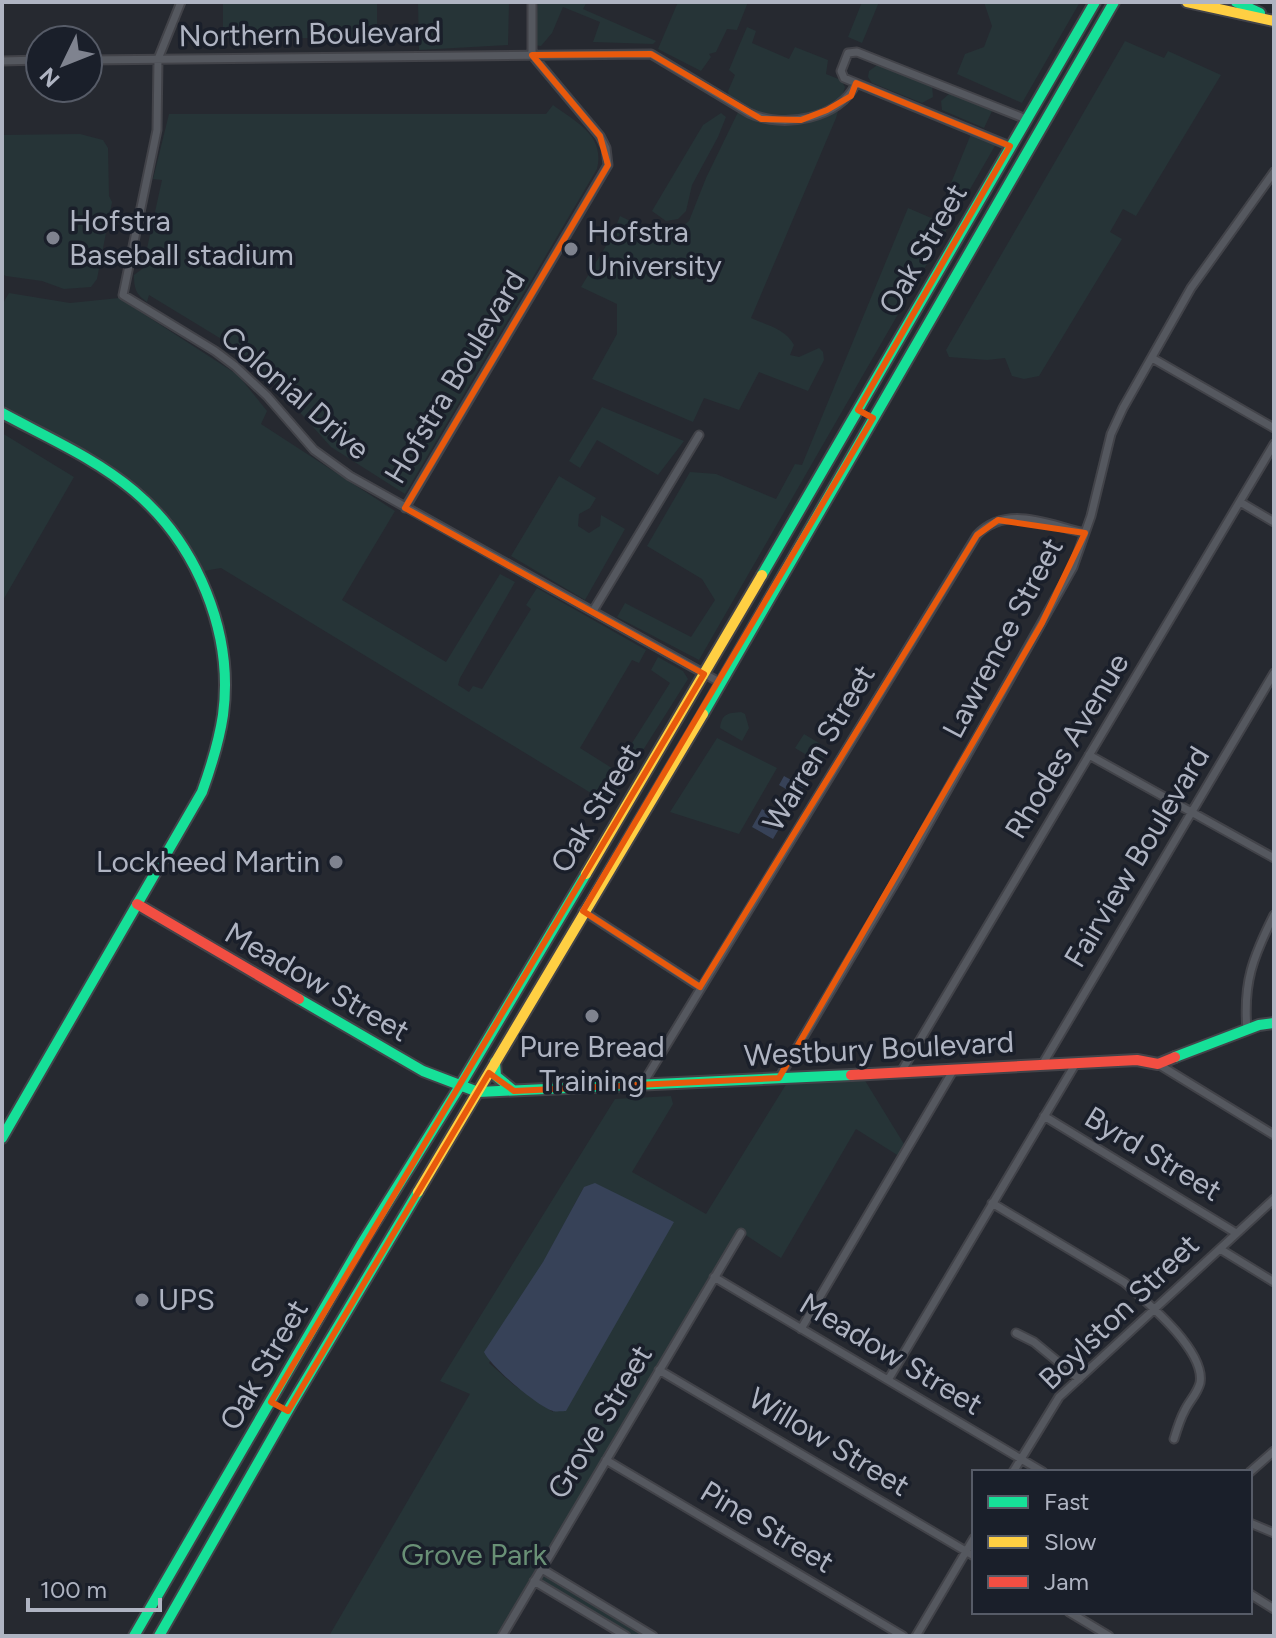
<svg xmlns="http://www.w3.org/2000/svg" width="1276" height="1638" font-family="Figtree,sans-serif">
	<style>
		.green { fill: #263437; fill-rule: evenodd }
		.water { fill: #374258 }
		.lines { fill: none; stroke-linecap: round; stroke-linejoin: round }
		.street-casing { stroke: #424349; stroke-width: 11 }
		.fast-casing { stroke: #424349; stroke-width: 14 }
		.slow-casing { stroke: #424349; stroke-width: 14 }
		.jam-casing { stroke: #424349; stroke-width: 14 }
		.street { stroke: #55585f; stroke-width: 7 }
		.fast { stroke: #16e098; stroke-width: 10 }
		.slow { stroke: #ffcf43; stroke-width: 10 }
		.jam { stroke: #f24e42; stroke-width: 10 }
		.marked { fill: none; stroke: #e8590c; stroke-width: 6; stroke-linejoin: round }
		.poi-dot { fill: #7f838f; stroke: #1a1f2a; stroke-width: 3 }
		.labels { text-anchor: middle; stroke-width: 7; stroke-linejoin: round; paint-order: stroke }
		.street-label { font-size: 30px; fill: #afb4c2; stroke: #1a1f2a }
		.poi-label { font-size: 30px; fill: #afb4c2; stroke: #1a1f2a; text-anchor: start }
		.park-label { font-size: 30px; fill: #699076; stroke: #1a1f2a }
	</style>
	<rect width="100%" height="100%" fill="#262930"/>
	<path class="green" d="M223,2H377V38H223Z
		M418,2H509L508,45L419,50Z
		M538,2H587L583,9L656,41L653,44L593,42L600,22L563,7L552,33L541,46L534,45Z
		M678,2H748L737,30L727,29L716,52L709,54L711,57L701,71L658,49Z
		M862,2H879L862,43L848,37Z
		M984,2H1080L1022,103L957,74L965,54L984,47L992,26Z
		M747,27L756,31L752,43L789,59L795,47L828,60L826,74L841,80L845,87L836,118L751,318C766,325 786,329 794,345L790,355L799,357L819,348L823,352L824,360L808,391L759,372L739,410L704,398L693,422L592,379L617,334V304L581,287L612,236L620,216L655,233L679,229L689,221L706,178L740,108L729,100L728,91L735,75L729,70Z
		M1125,41L1164,58L1168,51L1221,75L1136,216L1123,209L1110,232L1122,239L1039,376L1024,379L1012,376L1005,358L987,360L949,357L946,350Z
		M880,63L932,85L933,97L922,103L872,83L868,77L869,71Z
		M950,93L993,109L984,128L942,110L941,101Z
		M553,105C577,123 605,135 597,169L405,494L331,447L278,388L223,340L149,295L147,302C136,294 134,289 134,275L142,269L144,262L162,180L153,179L169,114H546Z
		M721,113L726,117L718,137L692,185L686,211L678,219L666,221L652,211L703,125Z
		M80,134L103,140L108,148L109,196L112,202L97,279L91,287L64,289L42,281L6,276L2,274V135Z
		M971,134L996,144L699,660L617,617L625,603L691,637L715,600L702,579L647,546L690,472L716,474L776,499L795,464L802,465L908,208L936,220Z
		M9,293L70,303L119,298L238,375L267,411L261,424L395,511L342,600L446,662L500,574L515,582L460,678L458,685L469,692L473,686L482,689L531,609L526,605L537,588L646,650L639,663L632,660L580,748L615,770L670,683L651,670L658,657L683,671L688,679L609,804L221,568L198,572L184,546L134,491L2,413V305Z
		M602,407L684,441L658,475L597,440L580,468L569,461Z
		M2,433L74,477L2,602Z
		M559,476L596,498L590,508L579,514L578,526L589,533L600,526L601,515L625,529L585,600L511,556Z
		M741,712L745,714L749,728L742,741L720,728C722,714 727,713 741,712Z
		M804,734L829,749L820,763L795,748Z
		M717,738L777,768L739,834L670,812Z
		M861,1074L907,1149L902,1158L856,1129L781,1258L741,1232L501,1636H329L470,1394L440,1381L615,1099L671,1096L673,1104L632,1172L706,1214L790,1078ZM584,1187L553,1412L514,1385L489,1363Z
		M542,1570L652,1636H629L536,1581Z"/>
	<path class="water" d="M803,764L813,770L798,796L779,785L784,776L793,781Z
		M762,809L783,822L773,839L752,827Z
		M595,1183L674,1222L566,1411C564,1411 554,1412 553,1411C537,1406 491,1367 484,1352L543,1262L584,1187Z"/>
	<g class="lines">
		<defs>
			<path id="street" d="M181,2L158,59L157,130L123,295L215,351L235,366L267,396L314,450L350,476L721,683
				M88,60L651,54L749,113C782,129 841,119 856,83
				M2,61L40,60
				M1010,146L844,78L841,71L848,53L857,52L1026,119
				M1152,358L1274,428
				M1240,502L1274,522
				M405,508L608,165L606,148L600,136L532,55V2
				M593,611L699,435
				M1089,755L1274,858
				M583,911L700,987
				M1247,1030C1243,982 1253,957 1274,915
				M1158,1064L1274,1135
				M1042,1065L1274,673
				M901,1072L1274,444
				M779,1078L899,876L1073,567L1091,516L1111,434L1123,408L1191,288L1274,172
				M642,1085L977,535C1007,504 1048,525 1085,533
				M1044,1116L1236,1233
				M992,1203L1124,1282C1147,1302 1206,1351 1200,1383C1197,1394 1190,1400 1185,1410C1180,1419 1177,1429 1174,1439
				M1220,1249L1274,1282
				M714,1277L1043,1472
				M801,1329L954,1069
				M1016,1333L1034,1342L1079,1379
				M659,1370L974,1556
				M888,1380L1076,1063
				M606,1460L903,1636
				M1013,1472L1059,1397L1274,1199
				M1250,1472L1274,1451
				M1250,1523L1274,1533
				M542,1569L653,1636
				M534,1581L626,1636
				M1250,1594L1274,1609
				M1069,1612L1109,1636
				M502,1636L741,1233
				M916,1636L974,1538"/>
			<path id="fast" d="M1236,2L1260,13
				M2,413C46,437 95,458 134,491C197,544 234,633 223,715C219,742 211,767 202,792L2,1138
				M762,575L1095,2
				M703,714L1114,2
				M299,999L423,1071L478,1092L851,1075
				M1175,1057L1259,1025L1274,1023
				M495,1062L496,1076L513,1090
				M134,1636L361,1245L460,1086L586,874
				M159,1636L291,1405L418,1192"/>
			<path id="slow" d="M1187,2L1274,21
				M586,874L762,575
				M418,1192L703,714"/>
			<path id="jam" d="M137,904L299,999
				M851,1075L1137,1060L1158,1064L1175,1057"/>
		</defs>
		<use href="#street" class="street-casing"/>
		<use href="#fast" class="fast-casing"/>
		<use href="#slow" class="slow-casing"/>
		<use href="#jam" class="jam-casing"/>
		<use href="#street" class="street"/>
		<use href="#fast" class="fast"/>
		<use href="#slow" class="slow"/>
		<use href="#jam" class="jam"/>
	</g>
	<path class="marked" d="M651,54L761,119L801,120L827,110L851,96L856,83L1010,146L858,410L873,418L583,911L700,987L977,535L998,520L1085,533L1042,623L779,1078L514,1091L489,1073L288,1411L271,1402L704,674L405,508L608,165L600,136L532,55Z"/>
	<g class="poi-dot">
		<circle cx="53" cy="238" r="8"/>
		<circle cx="571" cy="249" r="8"/>
		<circle cx="336" cy="862" r="8"/>
		<circle cx="592" cy="1016" r="8"/>
		<circle cx="142" cy="1300" r="8"/>
	</g>
	<g class="labels">
		<g class="street-label">
			<text transform="translate(310 34) rotate(-1)" y="10">Northern Boulevard</text>
			<text transform="translate(923 249) rotate(-60)" y="10">Oak Street</text>
			<text transform="translate(455 377) rotate(-59)" y="10">Hofstra Boulevard</text>
			<text transform="translate(295 393) rotate(41)" y="10">Colonial Drive</text>
			<text transform="translate(1003 638) rotate(-62)" y="10">Lawrence Street</text>
			<text transform="translate(1067 746) rotate(-59)" y="10">Rhodes Avenue</text>
			<text transform="translate(819 748) rotate(-59)" y="10">Warren Street</text>
			<text transform="translate(596 808) rotate(-59)" y="10">Oak Street</text>
			<text transform="translate(1137 857) rotate(-59)" y="10">Fairview Boulevard</text>
			<text transform="translate(317 982) rotate(30)" y="10">Meadow Street</text>
			<text transform="translate(879 1049) rotate(-3)" y="10">Westbury Boulevard</text>
			<text transform="translate(1153 1154) rotate(31)" y="10">Byrd Street</text>
			<text transform="translate(1119 1312) rotate(-44)" y="10">Boylston Street</text>
			<text transform="translate(891 1354) rotate(31)" y="10">Meadow Street</text>
			<text transform="translate(264 1365) rotate(-60)" y="10">Oak Street</text>
			<text transform="translate(600 1422) rotate(-59)" y="10">Grove Street</text>
			<text transform="translate(829 1442) rotate(31)" y="10">Willow Street</text>
			<text transform="translate(767 1527) rotate(31)" y="10">Pine Street</text>
		</g>
		<g class="poi-label">
			<text x="69" y="231">Hofstra<tspan x="69" dy="34">Baseball stadium</tspan></text>
			<text x="587" y="242">Hofstra<tspan x="587" dy="34">University</tspan></text>
			<text x="320" y="872" text-anchor="end">Lockheed Martin</text>
			<text x="592" y="1057" text-anchor="middle">Pure Bread<tspan x="592" dy="34">Training</tspan></text>
			<text x="158" y="1310">UPS</text>
		</g>
		<g class="park-label">
			<text x="474" y="1565">Grove Park</text>
		</g>
	</g>
	<rect width="1276" height="1638" fill="none" stroke="#afb4c2" stroke-width="8"/>
	<rect x="972" y="1470" width="280" height="144" fill="#1a1f2a" stroke="#565b67" stroke-width="2"/>
	<rect x="988" y="1496" width="40" height="12" fill="#16e098" stroke="#565b67" stroke-width="2"/>
	<text x="1044" y="1510" font-size="24" fill="#afb4c2">Fast</text>
	<rect x="988" y="1536" width="40" height="12" fill="#ffcf43" stroke="#565b67" stroke-width="2"/>
	<text x="1044" y="1550" font-size="24" fill="#afb4c2">Slow</text>
	<rect x="988" y="1576" width="40" height="12" fill="#f24e42" stroke="#565b67" stroke-width="2"/>
	<text x="1044" y="1590" font-size="24" fill="#afb4c2">Jam</text>
	<g transform="translate(64 64) rotate(227)"><circle r="38" fill="#1a1f2a" stroke="#565b67" stroke-width="2"/>
	<path d="M0-6L14 30L0 20L-14 30Z" fill="#7f838f"/>
	<text y="-12" font-size="22" font-weight="bold" text-anchor="middle" fill="#afb4c2">N</text>
	</g>
	<path d="M28 1598v12h132v-12" fill="none" stroke="#afb4c2" stroke-width="4"/>
	<text x="40" y="1598" font-size="24" fill="#afb4c2" stroke="#1a1f2a" stroke-width="6" paint-order="stroke">100 m</text>
</svg>
